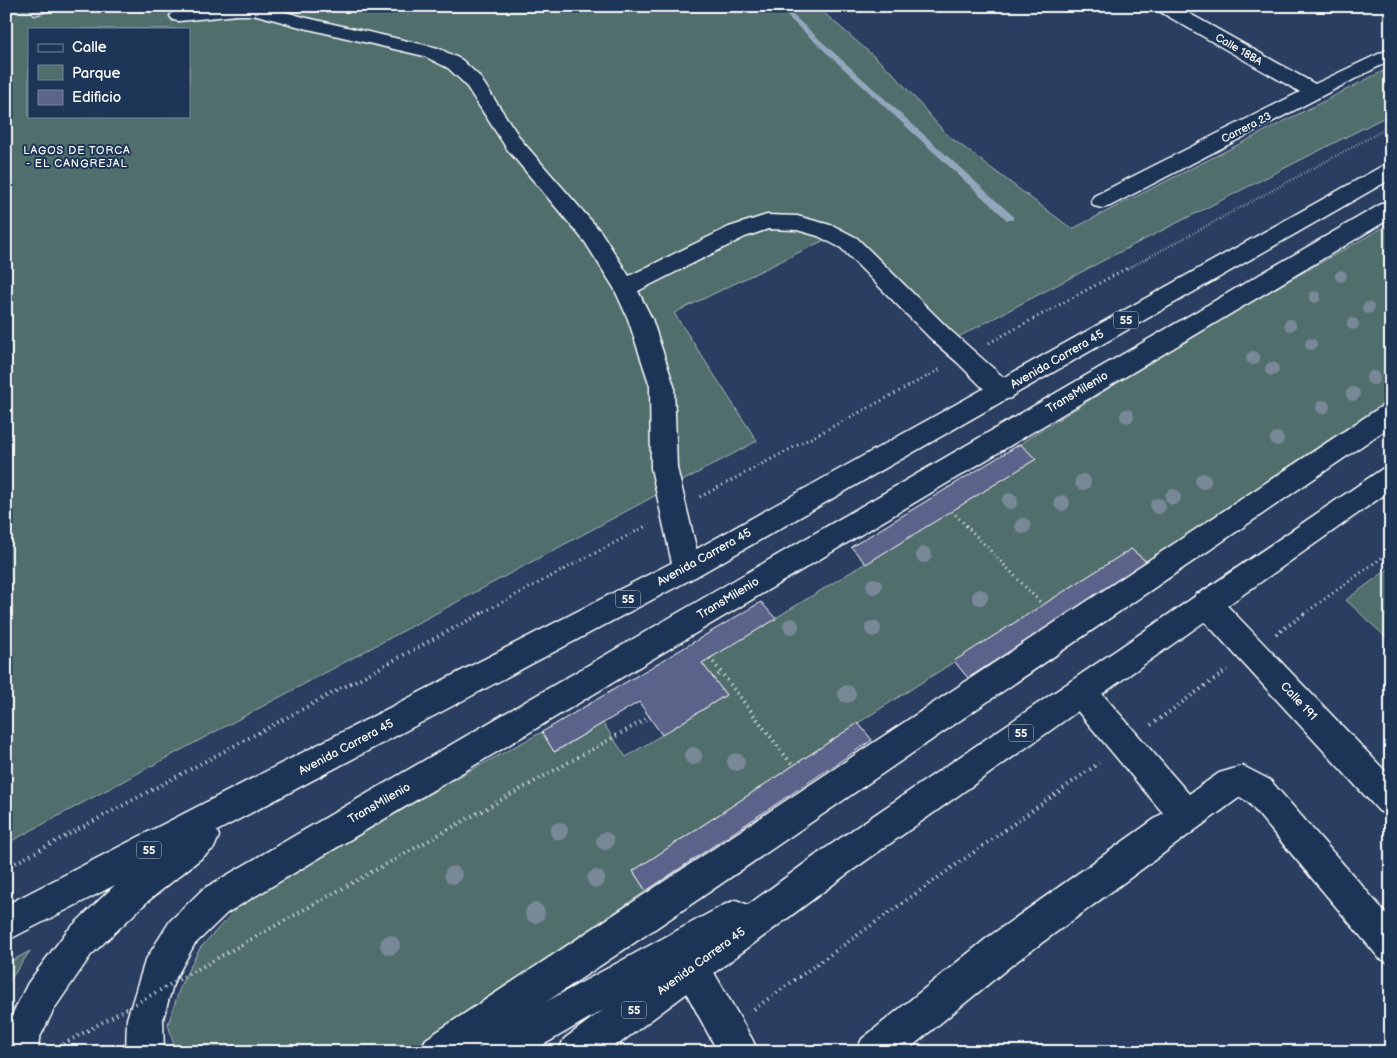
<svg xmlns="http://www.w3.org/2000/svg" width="1397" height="1058" font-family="'Balsamiq Sans',sans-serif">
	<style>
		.green { fill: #506e6c; stroke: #a8b6b6; fill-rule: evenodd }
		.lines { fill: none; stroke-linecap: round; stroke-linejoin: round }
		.stream { fill: #92a7bc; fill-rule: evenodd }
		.building { fill: #5c648a; stroke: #fff }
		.minor-casing { stroke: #fff; stroke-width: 3 }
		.highway-casing { stroke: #fff; stroke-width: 3 }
		.path-far2 { stroke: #fff; stroke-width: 2.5; stroke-dasharray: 0.5 2.5; stroke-linecap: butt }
		.path-far1 { stroke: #fff; stroke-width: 3; stroke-dasharray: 1 4; stroke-linecap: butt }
		.path { stroke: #fff; stroke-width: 4; stroke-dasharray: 1 4.5; stroke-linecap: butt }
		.minor { fill: #1d3557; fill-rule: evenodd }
		.highway { fill: #1d3557; fill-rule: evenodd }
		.path-bridge { stroke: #fff; stroke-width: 4; stroke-dasharray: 1 4.5; stroke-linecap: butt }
		.tree { fill: #798897 }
		.labels { text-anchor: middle; stroke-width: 4; stroke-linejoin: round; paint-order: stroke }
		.far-street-label { font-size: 11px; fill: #fff; stroke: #1d3557 }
		.far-neighbourhood-label { font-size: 11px; letter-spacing: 1px; fill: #fff; stroke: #1d3557 }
		.shield { fill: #1d3557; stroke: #bbc2cd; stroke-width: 1 }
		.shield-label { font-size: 11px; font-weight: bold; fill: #fff }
		.street-label { font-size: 12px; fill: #fff; stroke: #1d3557 }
	</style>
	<rect width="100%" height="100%" fill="#2a3e61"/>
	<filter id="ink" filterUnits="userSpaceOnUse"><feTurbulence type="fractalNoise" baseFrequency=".02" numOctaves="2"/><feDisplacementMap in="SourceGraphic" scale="10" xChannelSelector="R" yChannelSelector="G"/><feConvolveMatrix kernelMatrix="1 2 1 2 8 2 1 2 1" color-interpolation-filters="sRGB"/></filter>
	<g filter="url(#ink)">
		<path class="green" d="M6,6H816L893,73L946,134L1072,229L1391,67V114L1108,258L945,344L843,231L674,313L757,441L6,844ZM29,29H189V116H29Z
			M1391,223V401L1148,563L1131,549L858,723L633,871L646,891L407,1052H176L168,1024L182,982L200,948L238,907L453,780L542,732L555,752L603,723L626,757L726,695L702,663L1036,459L1020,444L1035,434L1212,324Z
			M1391,567V642L1346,600Z
			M30,951L6,986V964Z"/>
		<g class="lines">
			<path class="stream" d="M776,6H783L1013,216V220H1007Z"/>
		</g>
		<path class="building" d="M28,6H68L34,16Z
			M1020,444L1036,459L866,564L851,547Z
			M1131,549L1148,563L968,678L954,661Z
			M761,602L776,619L702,663L726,695L662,735L639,702L554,752L542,732Z
			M858,723L872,740L646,891L633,871Z"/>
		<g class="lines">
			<defs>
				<path id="minor" d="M222,6H264L307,18L438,48L462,60L479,76L522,141L601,232L629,276L729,227L767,215L797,216L834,226L857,238L951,331L1011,384L1014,391L1011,398L1002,400L993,398L957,362L935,343L841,248L818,236L797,230L768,229L745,237L638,291L652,319L674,386L677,468L701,568L697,576L687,580L677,576L673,568L651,468L650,386L628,319L614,288L585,242L507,149L465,84L448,68L424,56L304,28L257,15H237L179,21L173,20L170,16L173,12L179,11Z
					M1154,6H1176L1315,84L1391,48V60L1110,206L1102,208L1094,206L1091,201L1094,196L1300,92L1157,10Z
					M1391,201V218L227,913L194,945L174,981L163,1019L164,1052H126L127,1019L145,961L170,921L203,889L1383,203Z
					M1391,404V426L671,918L472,1052H420L426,1039L1382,406Z
					M1206,591L1216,594L1391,777V816L1379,811L1196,612L1192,603L1196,594Z
					M1081,678L1092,682L1189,794L1219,773L1243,766L1270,780L1391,919V964L1379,958L1248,802L1240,797L1013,964L905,1052H856L862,1039L987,938L1163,813L1070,702L1066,692L1070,682Z
					M691,950L704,955L752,1039L758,1052H718L673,968L678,955Z"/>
				<path id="highway" d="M1391,164V179L697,576L217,831L219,836L214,848L148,901L91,955L54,1009L39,1039L38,1052H6V1027L28,983L67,931L115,885L6,941V905L677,560L1384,165Z
					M1391,466V490L847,874L608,1052H558L564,1039L603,1010L531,1052H479L485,1039L520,1016L724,905L736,900L748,905L823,850L1382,469Z"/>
			</defs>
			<use href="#minor" class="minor-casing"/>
			<use href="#highway" class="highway-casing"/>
			<path class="path-far2" d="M1127,269L1391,126"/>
			<path class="path-far1" d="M989,343L1129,267
				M700,497L941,369
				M952,511L1043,605
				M480,614L648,525
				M1304,614L1391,551"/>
			<path class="path" d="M1276,634L1306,613
				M710,658L793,766
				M713,678L722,673
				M1151,725L1227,670
				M6,868L482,613
				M754,1009L1099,763"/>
			<use href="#minor" class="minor"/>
			<use href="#highway" class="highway"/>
			<path class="path-bridge" d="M49,1052L650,717"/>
		</g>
		<g class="tree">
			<circle cx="1341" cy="276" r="6"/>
			<circle cx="1315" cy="297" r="6"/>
			<circle cx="1368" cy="308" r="6"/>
			<circle cx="1353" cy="324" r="6"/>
			<circle cx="1290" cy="325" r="6"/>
			<circle cx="1311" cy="344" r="6"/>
			<circle cx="1253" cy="358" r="7"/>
			<circle cx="1272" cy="369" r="7"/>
			<circle cx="1373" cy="378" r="7"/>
			<circle cx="1353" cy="394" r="7"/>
			<circle cx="1323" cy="407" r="7"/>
			<circle cx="1127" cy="416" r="7"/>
			<circle cx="1277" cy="439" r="7"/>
			<circle cx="1203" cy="481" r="8"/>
			<circle cx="1083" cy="482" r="8"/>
			<circle cx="1173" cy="497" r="8"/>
			<circle cx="1010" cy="501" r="8"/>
			<circle cx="1062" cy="503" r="8"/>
			<circle cx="1158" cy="506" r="8"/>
			<circle cx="1023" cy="526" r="8"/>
			<circle cx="924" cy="555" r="8"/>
			<circle cx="874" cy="586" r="8"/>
			<circle cx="980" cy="597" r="8"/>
			<circle cx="791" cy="626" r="8"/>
			<circle cx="873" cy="629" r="8"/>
			<circle cx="847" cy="694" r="9"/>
			<circle cx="693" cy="756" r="9"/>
			<circle cx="736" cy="762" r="9"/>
			<circle cx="559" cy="831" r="9"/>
			<circle cx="605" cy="841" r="9"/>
			<circle cx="453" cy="875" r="9"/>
			<circle cx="596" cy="879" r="9"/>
			<circle cx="535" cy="913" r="10"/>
			<circle cx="390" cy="945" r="10"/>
		</g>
	</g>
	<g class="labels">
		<g class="far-street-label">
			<text transform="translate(1239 49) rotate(30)" y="4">Calle 188A</text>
			<text transform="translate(1246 127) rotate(-27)" y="4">Carrera 23</text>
		</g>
		<g class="far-neighbourhood-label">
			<text x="77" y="154">LAGOS DE TORCA<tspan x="77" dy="13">- EL CANGREJAL</tspan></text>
		</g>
		<g class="shield">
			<rect x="1113.5" y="311.5" width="25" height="17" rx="4"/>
			<rect x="615.5" y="590.5" width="25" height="17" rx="4"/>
			<rect x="1008.5" y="724.5" width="25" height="17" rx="4"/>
			<rect x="136.5" y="841.5" width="25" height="17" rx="4"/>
			<rect x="621.5" y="1001.5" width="25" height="17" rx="4"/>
		</g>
		<g class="shield-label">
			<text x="1126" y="324">55</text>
			<text x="628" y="603">55</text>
			<text x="1021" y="737">55</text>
			<text x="149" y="854">55</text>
			<text x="634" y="1014">55</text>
		</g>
		<g class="street-label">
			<text transform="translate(1057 359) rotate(-30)" y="4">Avenida Carrera 45</text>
			<text transform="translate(1077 392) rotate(-31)" y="4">TransMilenio</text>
			<text transform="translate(704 557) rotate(-29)" y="4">Avenida Carrera 45</text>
			<text transform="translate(728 598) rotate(-31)" y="4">TransMilenio</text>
			<text transform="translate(1299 701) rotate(47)" y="4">Calle 191</text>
			<text transform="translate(346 747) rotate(-28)" y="4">Avenida Carrera 45</text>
			<text transform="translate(379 803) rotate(-30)" y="4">TransMilenio</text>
			<text transform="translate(701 961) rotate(-36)" y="4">Avenida Carrera 45</text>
		</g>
	</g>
	<rect width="1397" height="1058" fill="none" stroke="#1d3557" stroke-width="25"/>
	<rect x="12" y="12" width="1372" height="1033" fill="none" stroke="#fff" stroke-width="2" filter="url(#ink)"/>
	<rect x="28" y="28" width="162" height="90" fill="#1d3557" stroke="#77869a"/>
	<rect x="38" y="44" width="25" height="8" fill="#1d3557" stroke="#77869a"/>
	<text x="72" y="52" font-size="15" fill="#ffffff">Calle</text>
	<rect x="38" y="65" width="25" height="15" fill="#506e6c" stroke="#77869a"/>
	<text x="72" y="78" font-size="15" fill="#ffffff">Parque</text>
	<rect x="38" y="90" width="25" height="15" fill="#5c648a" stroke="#77869a"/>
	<text x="72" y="102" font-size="15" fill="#ffffff">Edificio</text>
</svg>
